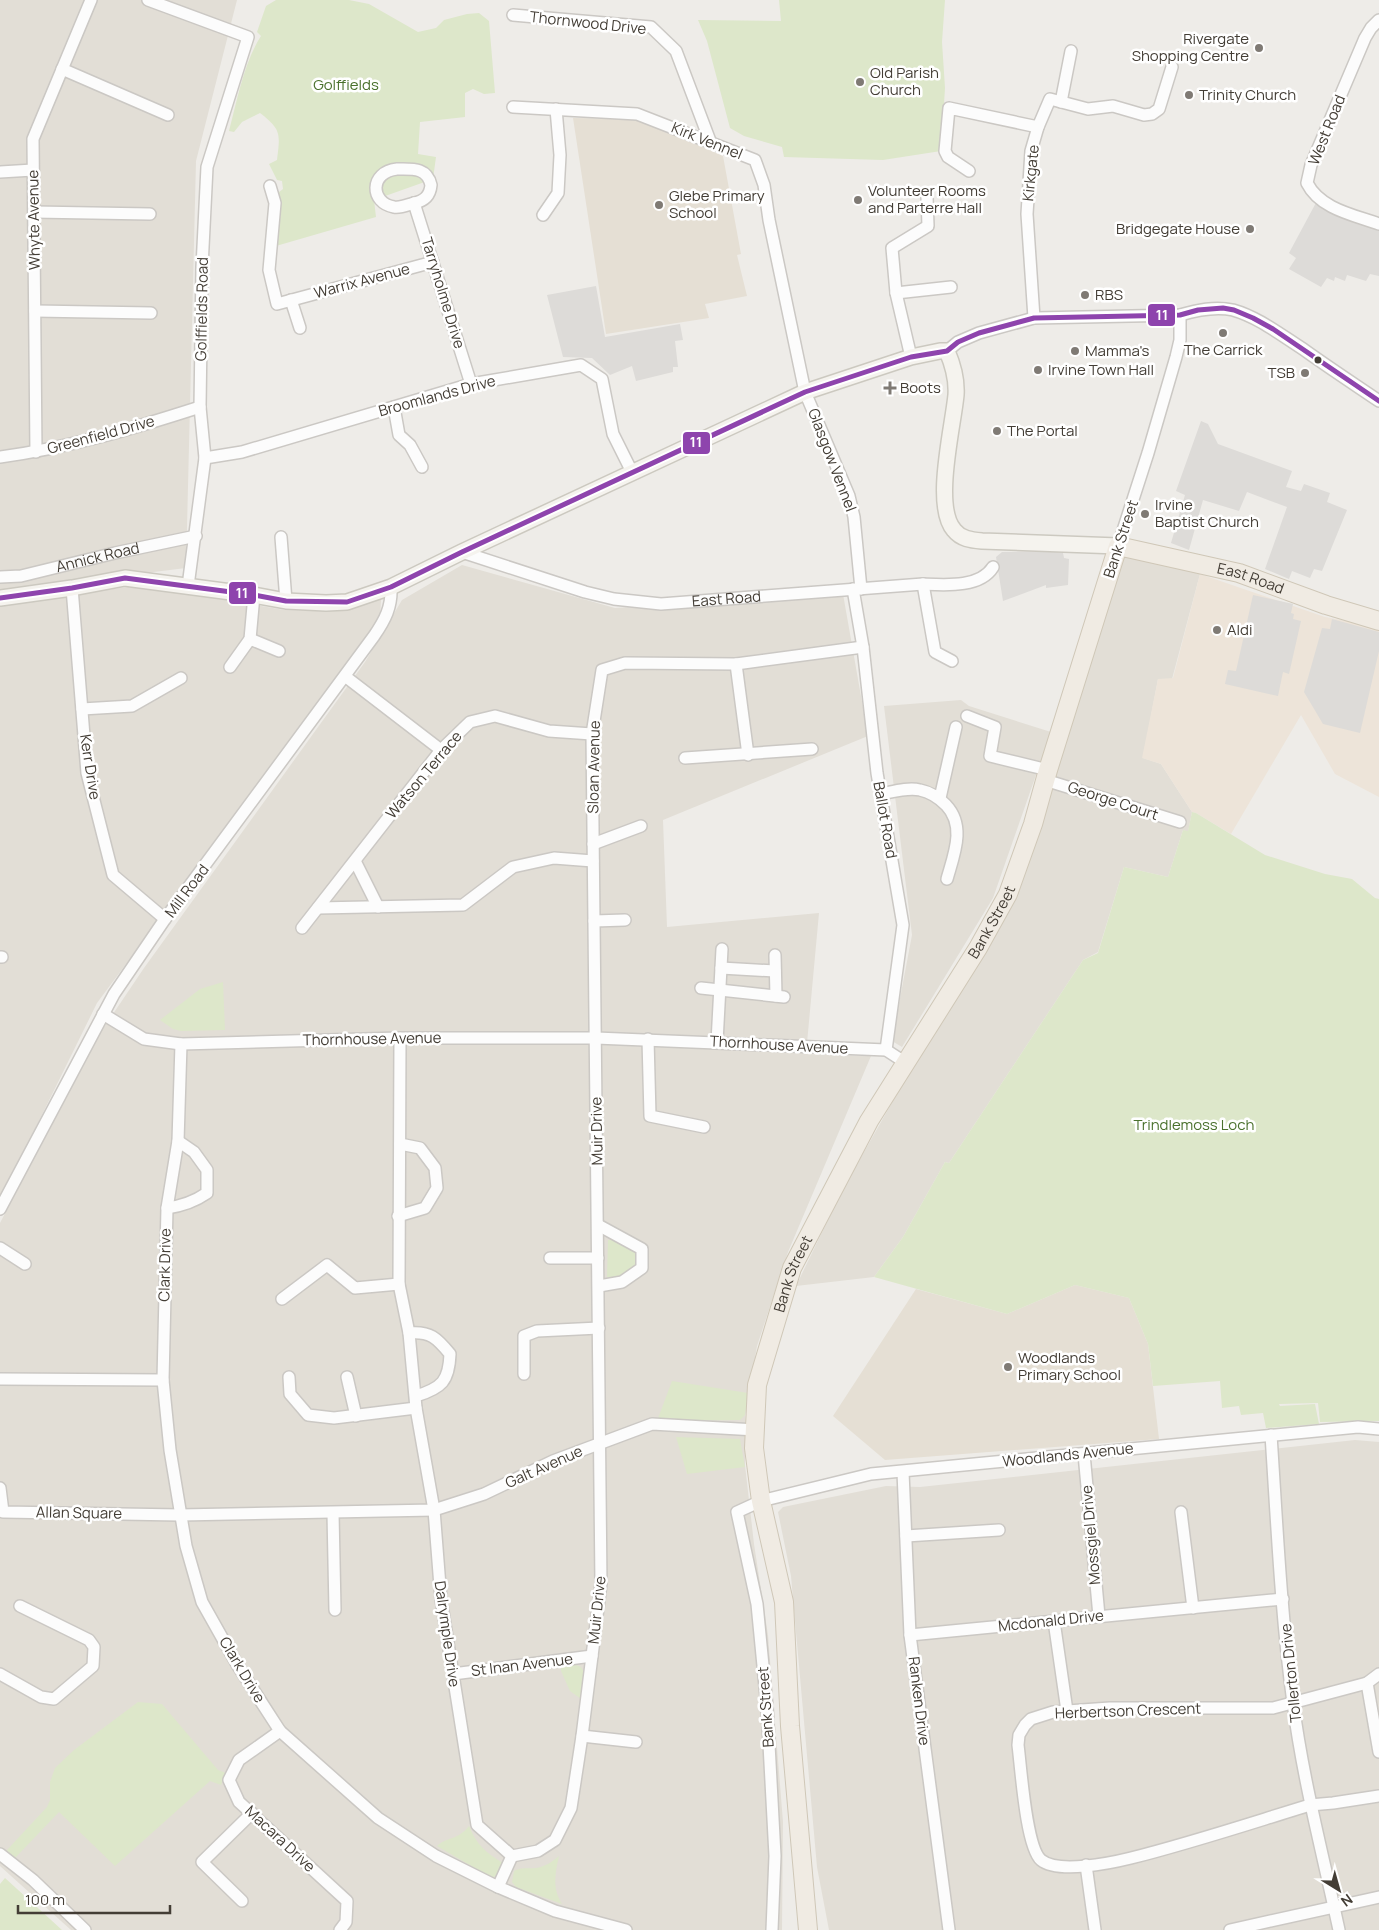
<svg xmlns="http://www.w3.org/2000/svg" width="1379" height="1930" font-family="Manrope,sans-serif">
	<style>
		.residential { fill: #e2ded6 }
		.commercial { fill: #ede4d9 }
		.education { fill: #e5dfd4 }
		.green { fill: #dde7ca }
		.parking { fill: #dddbd8 }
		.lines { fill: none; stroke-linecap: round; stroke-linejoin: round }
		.minor-casing { stroke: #cbc8c4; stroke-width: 14 }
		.secondary-casing { stroke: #ccc9c0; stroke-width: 18 }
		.primary-casing { stroke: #cfc7b7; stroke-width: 20 }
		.minor { stroke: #fcfcfc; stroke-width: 11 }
		.secondary { stroke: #f5f3ee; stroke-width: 15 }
		.primary { stroke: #f0ebe3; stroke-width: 18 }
		.bus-1-casing { stroke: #fff; stroke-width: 9 }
		.bus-1 { stroke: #8e44ad; stroke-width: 5 }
		.poi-dot { fill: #7f7a74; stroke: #fff; stroke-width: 2 }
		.bus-dot { fill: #433d35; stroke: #fff; stroke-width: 2 }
		.labels { text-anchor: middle; stroke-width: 5; stroke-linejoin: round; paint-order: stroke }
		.street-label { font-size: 15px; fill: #433d35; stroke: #fff }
		.poi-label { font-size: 15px; fill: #433d35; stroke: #fff; text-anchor: start }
		.park-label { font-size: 15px; fill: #4a712d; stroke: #fff }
		.line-badge { stroke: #fff; stroke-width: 2 }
		.badge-label { font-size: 14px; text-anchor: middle; font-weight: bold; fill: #fff }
	</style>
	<rect width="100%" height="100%" fill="#eeece8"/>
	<path class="residential" d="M0,0H237L196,161L186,568L0,591Z
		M1120,554L1200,574L1172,679H1158L1143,758L1161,764L1192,812L1188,832L1183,830L1168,877L1124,867L1098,952L1083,960L949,1163L945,1162L903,1237L874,1277L796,1286L842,1191L894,1099L994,933Z
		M462,565L615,608L843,594L868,736L663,820L667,927L819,913L806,1054L871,1056L788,1252L757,1346L745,1415V1465L754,1544L768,1635L783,1822L782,1930H71L0,1866V1223L90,1048L144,968L365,662L402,600Z
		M142,585L284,610L343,611L381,599L380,622L97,1003L0,1200V605Z
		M961,700L969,706L1051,732L993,898L902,1047L892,1041L912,935L884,706Z
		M1355,1440L1379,1442V1930H829L817,1867L791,1576L778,1512L783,1507L886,1486L920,1487Z"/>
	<path class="commercial" d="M1200,574L1325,617L1379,627V797L1335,774L1301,715L1231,834L1196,813L1192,812L1161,764L1142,758L1158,679L1173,678Z"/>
	<path class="education" d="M573,118L637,119L723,156L741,254L737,255L747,296L705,304L709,318L606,334Z
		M1075,1285L1129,1298L1148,1344L1159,1439L885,1460L833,1416L916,1289L1007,1314Z"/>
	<path class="green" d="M276,0H349L369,4L418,32L436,28L444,20L467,14L479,13L489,21L495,93L484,94L473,89L465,93V117L420,122L418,154L436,157L433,179L374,200L376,217L276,246L279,192L283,189L282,181L277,180L269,164L277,160C280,134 282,130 260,113L242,122L234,132L229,131C237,101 244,62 261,36L257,32L266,6Z
		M779,0H945L942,42L945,88L941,151L883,160L784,157L782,147L744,136L730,128L707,41L698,20L781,21Z
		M1192,812L1196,813L1265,855L1325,874L1352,879L1375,898L1379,899V1421L1320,1422L1318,1403L1279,1404L1280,1406L1315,1404L1319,1424L1266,1428L1263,1413L1241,1415L1239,1406L1222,1408L1220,1381L1153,1386L1148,1344L1129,1298L1075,1285L1007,1314L874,1277L903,1237L945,1162L949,1163L1083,960L1098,953L1124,867L1168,877L1183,830L1188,831Z
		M223,982L225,1030L181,1031L173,1029L160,1020L200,989Z
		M608,1240H618L637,1253C637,1272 626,1277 607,1277Z
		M672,1381L748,1393L745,1415L740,1420L657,1421Z
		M676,1437L740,1439L745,1467L687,1474Z
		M576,1665L581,1667L584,1672L581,1699L570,1691L561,1671V1667Z
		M138,1702L162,1704L218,1770L226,1773L221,1785L210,1781L115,1866L59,1812L15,1858L6,1851L47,1807L50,1800V1782L55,1768L74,1750Z
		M469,1826C476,1844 486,1853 503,1863L501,1873L492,1878L437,1846C448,1836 457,1841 469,1826Z
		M559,1856C555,1874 552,1888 562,1904L516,1887L512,1882L514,1871C522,1867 527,1869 536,1868C544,1867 552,1862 559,1856Z
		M5,1878L62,1930H0V1884Z"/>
	<path class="parking" d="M1318,199L1379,224V276L1370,274L1366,281L1347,275L1345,281L1335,277L1334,281L1327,278L1321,287L1289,269L1296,258L1289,253Z
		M596,286L605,337L680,324L683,340L675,341L678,367H673V372L636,381L632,366L610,375L592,358L563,357L547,295Z
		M1201,421L1208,424L1218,444L1292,471L1286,487L1301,491L1304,484L1330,493L1327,502L1347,510L1322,571L1314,569L1310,578L1292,571L1289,579L1265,569L1287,507L1247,492L1239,511L1203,500L1189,550L1171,543L1185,495L1176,491Z
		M1051,551L1063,553L1064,558L1069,559L1068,585L1046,588V585L1003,601L996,557L1002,552Z
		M1253,595L1293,604L1291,613L1294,614L1293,619L1301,621L1289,674L1283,672L1278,696L1225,684L1228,670L1236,671Z
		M1332,619L1379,632V651L1360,733L1323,724L1304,692L1322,628L1330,629Z"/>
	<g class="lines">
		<defs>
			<g id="minor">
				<path d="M148,0L248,37L207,167L202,267L200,407L205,458L188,586"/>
				<path d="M513,15L651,27L676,51L710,141"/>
				<path d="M1379,20L1371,28L1365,38L1311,165L1307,183C1320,209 1354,215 1379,224"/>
				<path d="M62,69L168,115"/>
				<path d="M1061,102L1071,51"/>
				<path d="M513,107L637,114L755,160L764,185L769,220L805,392L849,496L854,517L861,589"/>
				<path d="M397,169C412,169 427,167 431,185C430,196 424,201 414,203C407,205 401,208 394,207C370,203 369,172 397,169Z"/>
				<path d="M969,171L948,157L945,151L949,108L1038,127"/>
				<path d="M0,172L33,170"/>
				<path d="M270,186L275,203L269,270L277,304L433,262"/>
				<path d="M414,203L471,384"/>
				<path d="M34,212L150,214"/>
				<path d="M543,215L558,193L560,155L556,109"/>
				<path d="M896,293L951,287"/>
				<path d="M291,300L300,328"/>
				<path d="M35,311L151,313"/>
				<path d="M1034,318L1027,214L1031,151L1038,127L1050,99L1088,109L1113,106L1144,115L1152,114L1159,109L1172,67"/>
				<path d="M947,351L958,342L979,333L1034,318L1180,315C1197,310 1215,306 1233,310C1258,317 1281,335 1303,349C1328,367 1354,384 1379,401"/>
				<path d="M911,357L896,293L892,248L928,226L927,197"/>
				<path d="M394,407L399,435L410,445L422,467"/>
				<path d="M36,452L33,139L91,0"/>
				<path d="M0,457C68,448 135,428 200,407"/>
				<path d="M205,458L242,452L471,384L581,365L602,379L613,434L632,472"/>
				<path d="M281,537L286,601"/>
				<path d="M1118,546L1148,453L1176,357L1180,340V315"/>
				<path id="s1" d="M462,552L585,592L614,599L661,604L923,584C945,585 980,588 993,567"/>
				<path id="s2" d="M0,577L21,576L115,553L196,536"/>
				<path d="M923,584L935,652L952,661"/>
				<path d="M72,588L87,773L113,875L165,919"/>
				<path d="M853,589L863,647L877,773L903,925L886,1050"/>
				<path d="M250,639L279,651"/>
				<path d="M736,664L748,755"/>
				<path d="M230,667L250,639L254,595"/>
				<path d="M346,677L441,750"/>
				<path d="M82,709L132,706L181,678"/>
				<path d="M967,716L995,727L990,756L1048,770"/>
				<path d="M685,758L812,749"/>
				<path d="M1045,780L1180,822"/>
				<path d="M881,794C892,792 908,787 920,790C930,792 939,798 946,805C966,826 954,854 947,879"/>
				<path d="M940,798L956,727"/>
				<path d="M593,844L641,826"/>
				<path d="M355,861L378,907"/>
				<path d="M318,908L463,905L513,867L554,858L593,861"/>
				<path d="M594,921L625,920"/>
				<path d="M302,928L441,750L470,722L495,716L549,731L592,734"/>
				<path d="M775,955L776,996"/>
				<path d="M0,957H2"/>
				<path d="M721,968L775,971"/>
				<path d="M701,988L784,997"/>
				<path d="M103,1014L144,1039L181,1044L400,1038H596L886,1050L906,1063"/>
				<path d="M400,1038L399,1284L409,1333L416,1408L434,1510L441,1599L477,1825L512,1856"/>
				<path d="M648,1039L650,1116L704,1127"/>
				<path d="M717,1042L722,949"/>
				<path d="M181,1044L178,1141L167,1208L163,1380L170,1450L186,1546L202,1602L238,1666L280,1731L378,1818L436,1856L498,1887L555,1911L626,1930"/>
				<path d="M167,1208C182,1206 194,1202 207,1193V1170L194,1152L178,1141"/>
				<path d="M0,1209L114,994L165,919L374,636C385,620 392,607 391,587"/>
				<path d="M398,1216L425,1208L437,1188L435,1168L420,1148L400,1144"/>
				<path d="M598,1225L642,1249V1268L622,1282L599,1286"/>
				<path d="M0,1248L25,1264"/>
				<path d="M550,1258H598"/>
				<path d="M282,1299L327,1265L355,1288L399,1284"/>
				<path d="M409,1333C430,1331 437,1338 450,1354C449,1381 442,1388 416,1396"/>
				<path d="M524,1374V1336L537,1331L599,1328"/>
				<path d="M289,1377L290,1394L308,1415L334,1418L416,1408"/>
				<path d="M347,1377L356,1416"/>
				<path d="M0,1379L163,1380"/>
				<path d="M1271,1435C1277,1525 1281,1615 1293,1703C1303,1780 1323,1855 1339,1930"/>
				<path d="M1084,1454L1099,1616"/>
				<path d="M903,1472L910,1635L949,1930"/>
				<path d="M0,1488L3,1512L180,1515L434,1510L484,1494L553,1461L652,1424L756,1430"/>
				<path d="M1181,1512L1193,1608"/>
				<path d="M333,1513L335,1610"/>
				<path d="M906,1536L999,1530"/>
				<path d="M1054,1621L1067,1711"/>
				<path d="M910,1635L1283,1599"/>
				<path d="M0,1674L41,1697L54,1699L93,1666L94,1647L89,1640L20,1606"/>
				<path d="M453,1674L592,1656"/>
				<path d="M1379,1674L1367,1683L1273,1708H1110L1053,1712L1031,1719L1025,1725L1019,1735L1018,1745C1021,1768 1026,1847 1041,1860C1058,1874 1111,1863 1131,1858C1191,1843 1251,1823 1310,1805L1333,1803L1379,1796"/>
				<path d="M1367,1683L1379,1752"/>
				<path d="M280,1731L239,1760L229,1780L239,1802L347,1901L346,1922L340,1930"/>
				<path d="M582,1736L636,1742"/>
				<path d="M0,1854L33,1880L85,1930"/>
				<path d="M512,1856L538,1851L555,1840L571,1808L582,1736L601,1584L592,734L602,670L625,663L736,664L863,647"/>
				<path d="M1086,1865L1095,1930"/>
				<path d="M498,1887L512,1856"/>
				<path d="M242,1901L202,1862L252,1813"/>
				<path d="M772,1930L775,1856L767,1707L757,1604L737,1512L761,1501L871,1474L1358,1427L1379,1429"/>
				<path d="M1230,1930L1379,1897"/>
			</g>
			<path id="secondary" d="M0,598L72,588L125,578L254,595L286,601L326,603L347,602L391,587L462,552L805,392L911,357L940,351H947C953,365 957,380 956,395C953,427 933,506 954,530C961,539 971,540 982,541L1118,546"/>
			<g id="primary">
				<path id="s3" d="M808,1930L790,1726L784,1602L761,1501L754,1448L757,1385L792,1268L869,1121L978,948L1008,894L1033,824L1048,770L1118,546L1239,573L1326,605L1379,621"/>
			</g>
		</defs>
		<use href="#minor" class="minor-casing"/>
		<use href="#secondary" class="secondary-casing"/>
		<use href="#primary" class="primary-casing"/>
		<use href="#minor" class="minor"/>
		<use href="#secondary" class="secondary"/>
		<use href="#primary" class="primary"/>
		<defs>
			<path id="bus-1" d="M0,598L72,588L125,578L254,595L286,601L347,602L391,587L462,552L805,392L911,357L947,351L958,342L979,333L1034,318L1180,315L1198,310L1223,308L1234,310L1253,318L1273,329L1379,401"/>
		</defs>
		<use href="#bus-1" class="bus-1-casing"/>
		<use href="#bus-1" class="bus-1"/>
	</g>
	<g class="poi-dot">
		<circle cx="1259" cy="48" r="5"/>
		<circle cx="860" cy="82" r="5"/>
		<circle cx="1189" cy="95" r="5"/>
		<circle cx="858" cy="200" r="5"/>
		<circle cx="659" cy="205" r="5"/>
		<circle cx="1250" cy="229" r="5"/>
		<circle cx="1085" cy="295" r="5"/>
		<circle cx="1223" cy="333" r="5"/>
		<circle cx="1075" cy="351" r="5"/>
		<circle cx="1038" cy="370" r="5"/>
		<circle cx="1305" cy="373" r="5"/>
		<path d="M887.5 380.5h5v5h5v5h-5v5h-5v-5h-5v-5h5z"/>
		<circle cx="997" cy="431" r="5"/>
		<circle cx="1145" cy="514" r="5"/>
		<circle cx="1217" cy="630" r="5"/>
		<circle cx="1008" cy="1367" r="5"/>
	</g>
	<circle class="bus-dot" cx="1318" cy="360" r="4.5"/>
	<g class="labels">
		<g class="street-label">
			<text transform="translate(588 23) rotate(6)" y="5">Thornwood Drive</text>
			<text transform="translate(1327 130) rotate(-68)" y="5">West Road</text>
			<text transform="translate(707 141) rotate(22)" y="5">Kirk Vennel</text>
			<text transform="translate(1031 173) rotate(-84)" y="5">Kirkgate</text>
			<text transform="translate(34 220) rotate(-91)" y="5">Whyte Avenue</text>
			<text transform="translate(362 281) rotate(-15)" y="5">Warrix Avenue</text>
			<text transform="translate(443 293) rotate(73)" y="5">Tarryholme Drive</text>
			<text transform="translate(202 309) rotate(-89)" y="5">Golffields Road</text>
			<text transform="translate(437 396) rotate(-15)" y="5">Broomlands Drive</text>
			<text transform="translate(101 435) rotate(-15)" y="5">Greenfield Drive</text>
			<text transform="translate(832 460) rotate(69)" y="5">Glasgow Vennel</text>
			<text transform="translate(1121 539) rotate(-72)" y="5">Bank Street</text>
			<text dy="5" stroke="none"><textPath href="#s2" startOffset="100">Annick Road</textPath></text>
			<text dy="5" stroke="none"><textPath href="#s3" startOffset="1605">East Road</textPath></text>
			<text dy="5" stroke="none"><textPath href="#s1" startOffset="272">East Road</textPath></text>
			<text transform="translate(90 767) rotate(81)" y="5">Kerr Drive</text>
			<text transform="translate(594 767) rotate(-89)" y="5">Sloan Avenue</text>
			<text transform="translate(424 775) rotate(-50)" y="5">Watson Terrace</text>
			<text transform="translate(1113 801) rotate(18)" y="5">George Court</text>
			<text transform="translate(885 820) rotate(80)" y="5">Ballot Road</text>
			<text transform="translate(187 891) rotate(-53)" y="5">Mill Road</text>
			<text dy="5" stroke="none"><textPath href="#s3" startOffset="1071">Bank Street</textPath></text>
			<text transform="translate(372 1039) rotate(-1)" y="5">Thornhouse Avenue</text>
			<text transform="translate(779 1045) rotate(3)" y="5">Thornhouse Avenue</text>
			<text transform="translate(597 1131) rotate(-91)" y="5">Muir Drive</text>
			<text transform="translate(165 1265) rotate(-89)" y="5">Clark Drive</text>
			<text dy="5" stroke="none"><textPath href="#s3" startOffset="666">Bank Street</textPath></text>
			<text transform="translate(1068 1455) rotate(-6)" y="5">Woodlands Avenue</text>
			<text transform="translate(544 1467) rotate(-24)" y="5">Galt Avenue</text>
			<text transform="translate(79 1513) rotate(1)" y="5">Allan Square</text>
			<text transform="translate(1091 1535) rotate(-95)" y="5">Mossgiel Drive</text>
			<text transform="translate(597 1610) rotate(-84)" y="5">Muir Drive</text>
			<text transform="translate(1051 1621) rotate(-6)" y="5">Mcdonald Drive</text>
			<text transform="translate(447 1634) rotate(82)" y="5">Dalrymple Drive</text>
			<text transform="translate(522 1665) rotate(-7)" y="5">St Inan Avenue</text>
			<text transform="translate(242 1670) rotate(59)" y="5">Clark Drive</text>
			<text transform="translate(1291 1673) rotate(-96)" y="5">Tollerton Drive</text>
			<text transform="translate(919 1701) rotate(83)" y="5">Ranken Drive</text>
			<text transform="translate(766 1707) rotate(-94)" y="5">Bank Street</text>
			<text transform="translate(1128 1711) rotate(-2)" y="5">Herbertson Crescent</text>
			<text transform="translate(280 1839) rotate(43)" y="5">Macara Drive</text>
		</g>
		<g class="poi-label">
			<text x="1249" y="44" text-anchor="end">Rivergate<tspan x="1249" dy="17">Shopping Centre</tspan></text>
			<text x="870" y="78">Old Parish<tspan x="870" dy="17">Church</tspan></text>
			<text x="1199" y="100">Trinity Church</text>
			<text x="868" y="196">Volunteer Rooms<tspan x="868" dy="17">and Parterre Hall</tspan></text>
			<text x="669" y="201">Glebe Primary<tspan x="669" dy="17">School</tspan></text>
			<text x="1240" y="234" text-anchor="end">Bridgegate House</text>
			<text x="1095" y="300">RBS</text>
			<text x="1223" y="355" text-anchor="middle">The Carrick</text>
			<text x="1085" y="356">Mamma's</text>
			<text x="1048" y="375">Irvine Town Hall</text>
			<text x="1295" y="378" text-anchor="end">TSB</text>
			<text x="900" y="393">Boots</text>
			<text x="1007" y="436">The Portal</text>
			<text x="1155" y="510">Irvine<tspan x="1155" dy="17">Baptist Church</tspan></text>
			<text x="1227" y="635">Aldi</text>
			<text x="1018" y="1363">Woodlands<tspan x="1018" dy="17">Primary School</tspan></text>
		</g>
		<g class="park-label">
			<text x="346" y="90">Golffields</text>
			<text x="1194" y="1130">Trindlemoss Loch</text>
		</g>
	</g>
	<g class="line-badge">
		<rect x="1147" y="303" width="29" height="24" rx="5" fill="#8e44ad"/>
		<rect x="682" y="431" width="29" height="24" rx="5" fill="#8e44ad"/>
		<rect x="228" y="581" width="29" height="24" rx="5" fill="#8e44ad"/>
	</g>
	<g class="badge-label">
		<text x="1162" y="320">11</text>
		<text x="696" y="447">11</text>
		<text x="242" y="598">11</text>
	</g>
	<g transform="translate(1339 1890) rotate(143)" stroke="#ffffff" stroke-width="4" paint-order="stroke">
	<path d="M0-4L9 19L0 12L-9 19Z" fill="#433d35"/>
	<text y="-8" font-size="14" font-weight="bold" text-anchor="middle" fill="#433d35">N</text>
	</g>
	<path d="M18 1905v8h152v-8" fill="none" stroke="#433d35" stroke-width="2.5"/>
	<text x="25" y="1905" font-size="15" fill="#433d35" stroke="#ffffff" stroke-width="4" paint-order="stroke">100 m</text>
</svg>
